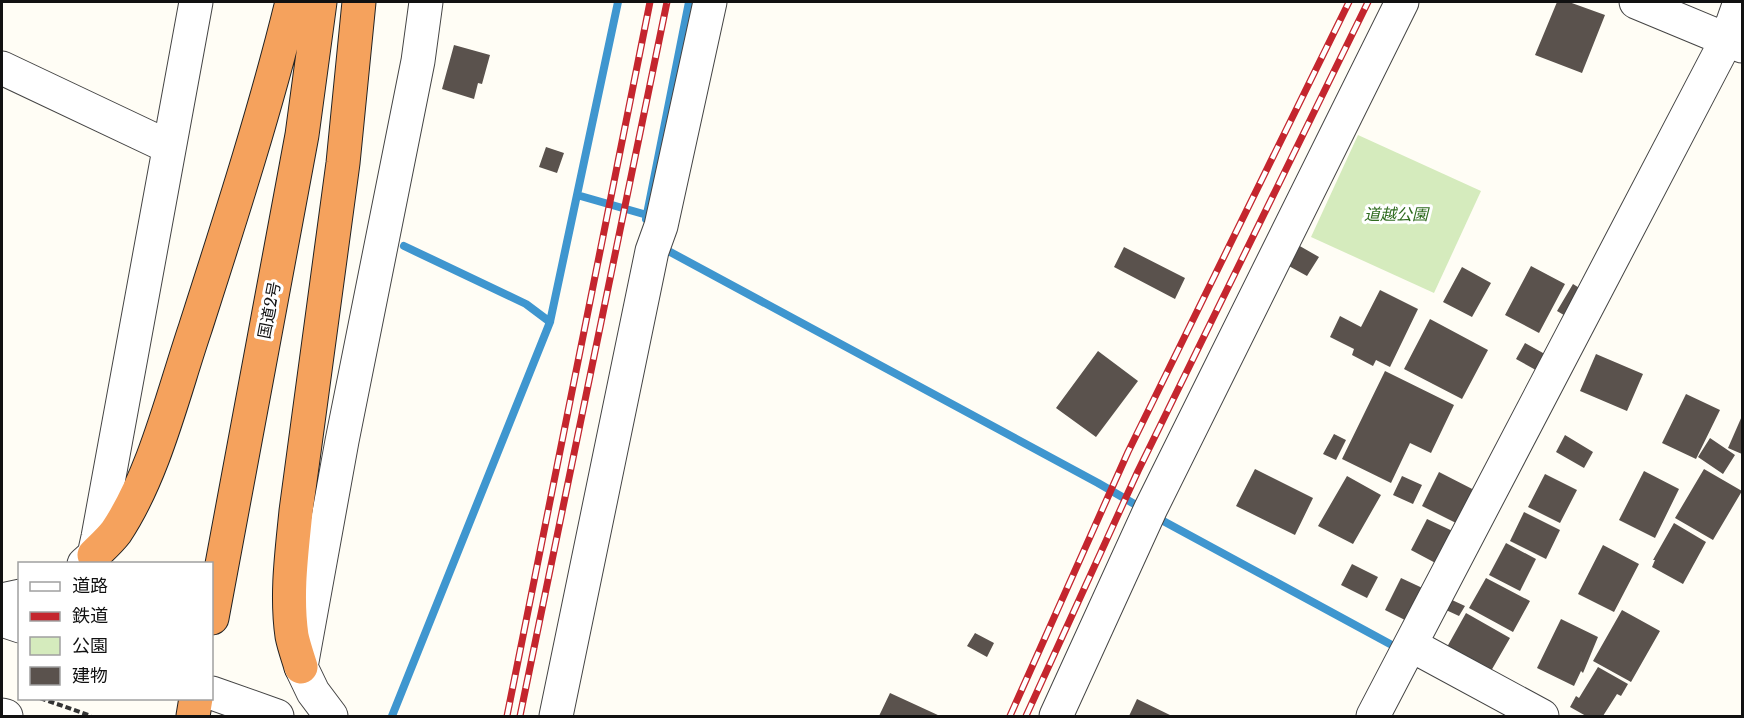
<svg xmlns="http://www.w3.org/2000/svg" width="1744" height="718" font-family="'Libre Baskerville','Noto Sans JP',serif">
	<style>
		.green { fill: #d5ebbd }
		.lines { fill: none; stroke-linecap: round; stroke-linejoin: round }
		.stream { stroke: #3f96cf; stroke-width: 8 }
		.building { fill: #5a524d }
		.minor-casing { stroke: #444; stroke-width: 35 }
		.highway-casing { stroke: #222; stroke-width: 35 }
		.path { stroke: #333; stroke-width: 4; stroke-dasharray: 6 3; stroke-linecap: butt }
		.minor { stroke: #fff; stroke-width: 33 }
		.highway { stroke: #f5a25d; stroke-width: 33 }
		.rail-casing { stroke: #c4262e; stroke-width: 7 }
		.rail { stroke: #fff; stroke-width: 4.5; stroke-dasharray: 14; stroke-linecap: butt }
		.labels { text-anchor: middle; stroke-width: 6; stroke-linejoin: round; paint-order: stroke }
		.park-label { font-size: 16px; font-style: italic; fill: #2f6b1f; stroke: #fff }
		.street-label { font-size: 16px; fill: #111; stroke: #fff }
	</style>
	<rect width="100%" height="100%" fill="#fffdf5"/>
	<path class="green" d="M1358,135L1481,191L1434,293L1311,237Z"/>
	<g class="lines">
		<path class="stream" d="M577,195L647,215
			M646,219L689,2
			M404,246L526,304L550,322
			M661,247L1098,483L1143,509
			M1154,516L1390,644
			M392,716L550,322L618,2"/>
	</g>
	<path class="building" d="M1557,2H1569L1605,15L1582,73L1535,55Z
		M454,45L490,55L482,84L478,83L474,99L442,89Z
		M546,147L564,153L557,173L539,167Z
		M1298,245L1319,257L1307,276L1287,265Z
		M1124,247L1185,278L1175,299L1114,267Z
		M1531,266L1565,284L1539,333L1505,315Z
		M1462,267L1491,283L1472,317L1443,302Z
		M1573,284L1589,294L1574,321L1557,311Z
		M1380,290L1418,309L1390,367L1376,360L1373,366L1352,355L1354,349L1330,337L1340,316L1361,327Z
		M1430,319L1488,350L1462,399L1404,369Z
		M1525,343L1552,358L1543,374L1516,359Z
		M1098,351L1138,381L1096,437L1056,408Z
		M1596,354L1643,374L1627,411L1580,391Z
		M1385,371L1454,405L1431,453L1410,443L1391,483L1342,459Z
		M1686,394L1720,410L1696,459L1662,443Z
		M1742,416V454L1728,448Z
		M1334,434L1346,440L1336,460L1323,454Z
		M1565,435L1593,452L1584,468L1556,452Z
		M1710,438L1735,455L1723,474L1698,457Z
		M1255,469L1313,498L1295,535L1236,506Z
		M1704,469L1742,491L1713,540L1675,518Z
		M1644,471L1679,489L1655,538L1619,520Z
		M1439,472L1482,494L1466,528L1422,506Z
		M1545,474L1577,490L1560,523L1528,507Z
		M1347,476L1381,495L1353,544L1318,526Z
		M1402,476L1422,485L1413,504L1393,495Z
		M1524,512L1560,530L1546,559L1510,541Z
		M1427,519L1459,534L1443,567L1411,550Z
		M1674,523L1706,542L1683,584L1652,567L1655,560H1653Z
		M1506,543L1536,559L1520,591L1489,575Z
		M1603,545L1639,564L1614,612L1578,594Z
		M1352,564L1378,577L1367,598L1341,585Z
		M1401,578L1431,592L1415,625L1385,610Z
		M1486,578L1530,601L1513,632L1469,608Z
		M1452,600L1465,606L1459,616L1446,610Z
		M1622,610L1660,631L1631,682L1593,661Z
		M1466,613L1510,638L1491,671L1447,647Z
		M1561,619L1598,637L1583,673L1581,671L1574,686L1537,668Z
		M975,633L994,643L987,657L967,646Z
		M1598,667L1628,684L1621,696L1617,694L1603,716H1586L1570,707L1576,696L1579,698Z
		M890,693L940,716H879Z
		M1137,699L1172,716H1129Z"/>
	<g class="lines">
		<defs>
			<path id="minor" d="M1636,2L1742,46
				M2,68L169,147
				M84,564L94,555L98,537L196,2
				M2,600L20,596
				M2,620L20,626
				M1411,645L1542,716
				M212,693L277,716
				M2,715L6,716
				M331,716L313,692L301,667L342,441L418,61L426,2
				M556,716L652,251L661,226L710,2
				M1056,716L1151,508L1402,2
				M1373,716L1727,39L1740,2"/>
			<path id="highway" d="M94,555C101,548 110,540 116,532C154,475 173,394 195,329C230,220 265,112 292,2
				M212,618L302,135L320,2
				M301,667C298,657 294,646 292,636C286,594 292,552 296,511L343,163L359,2
				M193,716L196,698"/>
		</defs>
		<use href="#minor" class="minor-casing"/>
		<use href="#highway" class="highway-casing"/>
		<path class="path" d="M40,698L91,716"/>
		<use href="#minor" class="minor"/>
		<use href="#highway" class="highway"/>
		<defs>
			<path id="rail" d="M507,716L650,2
				M520,716L667,2
				M1010,716L1128,452L1349,2
				M1026,716L1138,471L1368,2"/>
		</defs>
		<use href="#rail" class="rail-casing"/>
		<use href="#rail" class="rail"/>
	</g>
	<g class="labels">
		<g class="park-label">
			<text x="1396" y="220">道越公園</text>
		</g>
		<g class="street-label">
			<text transform="translate(269 310) rotate(-79)" y="6">国道2号</text>
		</g>
	</g>
	<rect width="1744" height="718" fill="none" stroke="#111111" stroke-width="6"/>
	<rect x="18" y="562" width="195" height="138" fill="#ffffff" stroke="#a0a0a0" stroke-width="1.5"/>
	<rect x="30" y="582" width="30" height="9" fill="#ffffff" stroke="#a0a0a0" stroke-width="1.5"/>
	<text x="72" y="592" font-size="18" fill="#111111">道路</text>
	<rect x="30" y="612" width="30" height="9" fill="#c4262e" stroke="#a0a0a0" stroke-width="1.5"/>
	<text x="72" y="622" font-size="18" fill="#111111">鉄道</text>
	<rect x="30" y="637" width="30" height="18" fill="#d5ebbd" stroke="#a0a0a0" stroke-width="1.5"/>
	<text x="72" y="652" font-size="18" fill="#111111">公園</text>
	<rect x="30" y="667" width="30" height="18" fill="#5a524d" stroke="#a0a0a0" stroke-width="1.5"/>
	<text x="72" y="682" font-size="18" fill="#111111">建物</text>
</svg>
